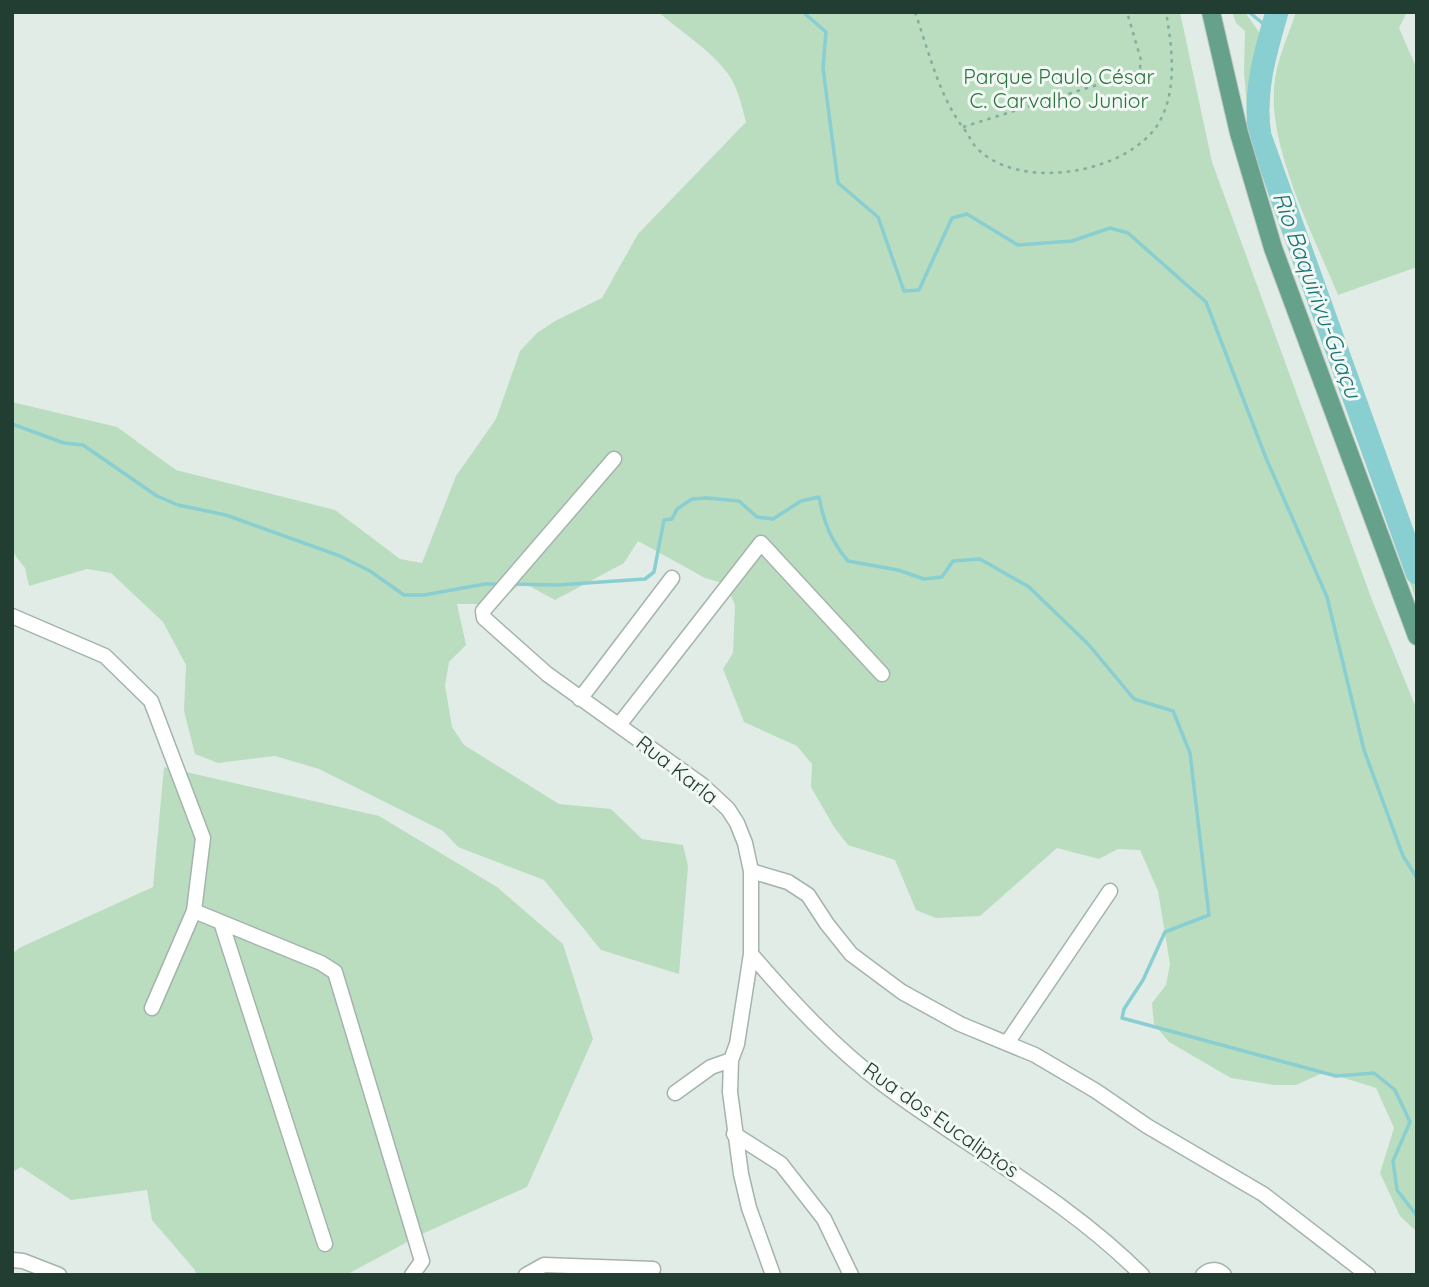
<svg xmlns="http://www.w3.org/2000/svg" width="1429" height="1287" font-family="Quicksand,sans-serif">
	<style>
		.green { fill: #baddc0 }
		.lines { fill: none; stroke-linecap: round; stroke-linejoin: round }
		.stream { stroke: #89ced1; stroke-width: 3.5 }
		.river { stroke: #89ced1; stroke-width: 23 }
		.minor-casing { stroke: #a4b4ac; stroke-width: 17 }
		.major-casing { stroke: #c1c9c6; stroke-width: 20 }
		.path { stroke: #82af9c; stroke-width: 2.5; stroke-dasharray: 3.5 5; stroke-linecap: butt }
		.minor { stroke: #fff; stroke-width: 14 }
		.major { stroke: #66a18b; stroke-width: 18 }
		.labels { text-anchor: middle; stroke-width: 6; stroke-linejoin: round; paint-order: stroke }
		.park-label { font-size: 21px; fill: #2c7340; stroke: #f2f8f4 }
		.street-label { font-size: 21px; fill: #223d32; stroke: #f2f8f4 }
		.water-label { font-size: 23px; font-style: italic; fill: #1c7378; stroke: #f2f8f4 }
	</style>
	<rect width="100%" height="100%" fill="#e1ece6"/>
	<path class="green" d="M658,12H1180L1212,162L1372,600L1417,710V1232L1400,1216L1380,1173L1394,1128L1376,1088L1325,1072L1296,1085H1274L1231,1078L1169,1042L1154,1024L1152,1003L1166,985L1170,964L1158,891L1140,850L1118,849L1099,859L1057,848L980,916L936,918L916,910L895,860L848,845L834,827L811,787L812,764L797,746L744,722L723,669L733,653L735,605L726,584L705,578L638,541L624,563L555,600L522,582L498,604H457L466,645L449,662L445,685L452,727L464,745L559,804L611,809L642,839L683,845L688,866L679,974L601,950L544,880L458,847L443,831L319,769L275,756L218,763L195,754L184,711L186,665L163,622L111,573L87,569L29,586L25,568L12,551V402L117,427L176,470L335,510L400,559L422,563L456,476L496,419L520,351L537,333L555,321L602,298L638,234L746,122C742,107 739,93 732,80C718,55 680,31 658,12Z
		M1232,12H1245L1259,32L1255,121L1258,139L1300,271L1331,348L1417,589V602L1271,203L1249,130L1244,72L1245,31L1236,23Z
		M1296,12H1407L1399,28L1417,69V267L1338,295C1314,236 1265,143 1275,79C1278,57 1289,34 1296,12Z
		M164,767L379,816L497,887L563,944L593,1039L527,1187L424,1233L346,1275H197L194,1269L152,1220L147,1190L71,1200L21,1167L12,1172V954L19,948L153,887Z"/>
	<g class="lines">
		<path class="stream" d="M803,12L826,32L823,68L838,183L878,217L904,291L919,290L952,218L967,214L1018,245L1072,241L1110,228L1128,233L1206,302L1266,458L1327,597L1364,750L1403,856L1417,878
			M1249,12L1272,31
			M12,424L64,443L83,445L157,496L178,505L226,515L340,556L370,571L404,595H424L485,584H501
			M512,584L557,585L645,579L654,572L664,520L672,519L677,509L692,499L707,498L739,501L757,517L773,519L801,501L819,497C824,523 831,541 848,561L898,570L924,579L942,577L953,561L980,559L1029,587L1089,645L1134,699L1173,711L1190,753L1209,915L1165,932L1143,980L1124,1009L1122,1018L1336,1076L1374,1073L1395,1090L1410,1122L1393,1161L1397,1190L1417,1216"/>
		<path class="river" d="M1277,12C1265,53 1253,94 1260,136L1417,573"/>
		<defs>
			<path id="minor" d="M614,459L483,611L484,618L547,674L702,785L728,809L737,823L745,843L751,871V954L737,1044L731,1060L730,1092L741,1174L749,1208L773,1275
				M12,616L105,656L151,701L203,838L194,911
				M580,699L672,578
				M619,725L761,543L882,674
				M751,871L788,882L808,895L827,924L851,954L902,992L960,1024L1035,1055L1096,1091L1147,1126L1263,1194L1368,1275
				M221,922L325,1244
				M751,954C792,1002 834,1047 884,1085C970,1149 1065,1198 1142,1275
				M152,1008L194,911L321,963L335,972L422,1261L412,1275
				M1007,1043L1110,891
				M675,1093L711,1067L731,1060
				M734,1134L781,1164L824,1219L851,1275
				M12,1260L23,1261L59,1275
				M526,1275L544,1265L653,1269
				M1203,1275C1209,1269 1217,1268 1224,1275"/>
			<path id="major" d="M1211,12L1239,133L1273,248L1417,636"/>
		</defs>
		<use href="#minor" class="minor-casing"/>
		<use href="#major" class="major-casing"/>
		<path class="path" d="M915,12C929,52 939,96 964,129C969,135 971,142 976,147C1018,194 1136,173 1162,117C1177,84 1172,47 1166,12
			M963,127L1135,73L1140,68L1141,60L1127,12"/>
		<use href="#minor" class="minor"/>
		<use href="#major" class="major"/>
	</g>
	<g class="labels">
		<g class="park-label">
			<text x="1059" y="84">Parque Paulo César<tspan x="1059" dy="24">C. Carvalho Junior</tspan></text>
		</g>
		<g class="street-label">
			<text transform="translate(677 770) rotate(38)" y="7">Rua Karla</text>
			<text transform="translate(941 1120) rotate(35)" y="7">Rua dos Eucaliptos</text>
		</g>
		<g class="water-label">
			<text transform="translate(1317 295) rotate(70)" y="8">Rio Baquirivu-Guaçu</text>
		</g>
	</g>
	<rect width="1429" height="1287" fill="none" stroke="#223d32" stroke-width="28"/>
</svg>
